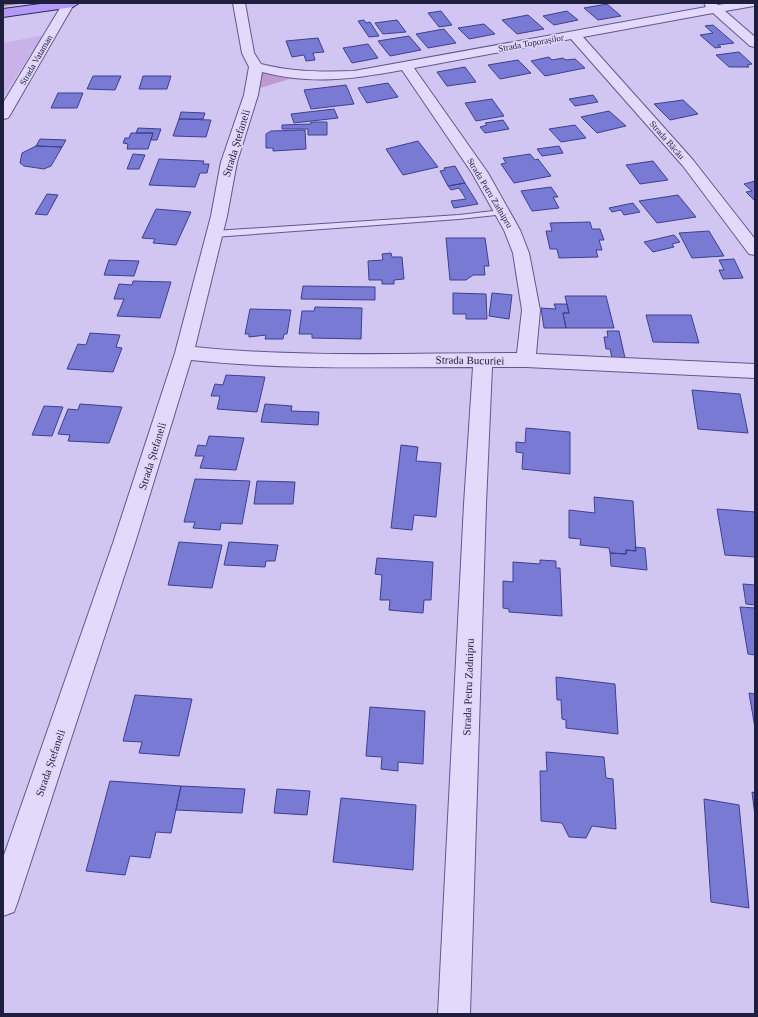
<svg xmlns="http://www.w3.org/2000/svg" width="758" height="1017" font-family="'Times New Roman',serif">
	<style>
		.farmland { fill: #c8b2e8 }
		.green { fill: #bf98d1 }
		.lines { fill: none; stroke-linecap: round; stroke-linejoin: round }
		.stream { fill: #957a6d; fill-rule: evenodd }
		.building { fill: #797ad3; stroke: #3d4090 }
		.service-casing { stroke: #5f598f; stroke-width: 2 }
		.minor-casing { stroke: #5f598f; stroke-width: 2 }
		.primary-casing { stroke: #2f2e5d; stroke-width: 2 }
		.service { fill: #e3dafb; fill-rule: evenodd }
		.minor { fill: #e3dafb; fill-rule: evenodd }
		.primary { fill: #b39cf7; fill-rule: evenodd }
		.labels { text-anchor: middle; stroke-width: 3.5; stroke-linejoin: round; paint-order: stroke }
		.far-street-label { font-size: 9px; fill: #201e3e; stroke: #e0d6f8 }
		.street-label { font-size: 11px; fill: #201e3e; stroke: #e0d6f8 }
	</style>
	<rect width="100%" height="100%" fill="#d1c6f2"/>
	<path class="farmland" d="M45,35L30,55L3,97V43Z"/>
	<path class="green" d="M260,71L290,77L292,78L257,89Z"/>
	<g class="lines">
		<path class="stream" d="M22,3L20,4L3,6V4Z"/>
	</g>
	<path class="building" d="M607,4L621,16L598,20L584,8Z
		M441,11L452,25L439,27L428,13Z
		M567,11L578,20L554,25L543,16Z
		M528,15L544,29L517,34L502,20Z
		M364,20L366,23L370,22L379,36L369,37L358,21Z
		M397,20L406,32L383,34L375,23Z
		M484,24L495,34L469,39L458,28Z
		M713,25L734,43L718,45L721,47L715,48L700,35L713,33L705,26Z
		M444,29L456,43L428,48L416,34Z
		M409,36L421,50L390,56L378,41Z
		M318,38L324,52L313,53L315,60L306,61L304,55L292,57L286,41Z
		M368,44L378,58L352,63L343,48Z
		M739,52L752,64L747,65L749,67H729L716,55Z
		M549,57L552,60L563,58L566,60L575,59L585,68L545,76L531,61Z
		M518,60L531,73L500,79L488,65Z
		M465,67L476,82L447,86L437,72Z
		M93,76H121L115,90L87,89Z
		M143,76H171L167,89H139Z
		M388,83L398,97L367,103L358,88Z
		M346,85L354,104L311,109L304,90Z
		M58,93H83L77,108H51Z
		M593,95L598,102L575,106L569,99Z
		M492,99L504,116L476,121L465,103Z
		M683,100L698,114L670,120L654,104Z
		M334,109L338,118L294,123L291,114Z
		M609,111L626,126L597,133L581,117Z
		M181,112L205,113L203,119H179Z
		M179,119L211,120L206,137L173,136Z
		M503,120L509,129L485,133L480,127L487,125L485,123Z
		M311,122H327V135H308V129H282V125L311,124Z
		M575,125L586,138L561,142L549,129Z
		M138,128L161,129L157,140H151L153,133H136Z
		M305,130L306,149L273,151V148H266V134L271,131Z
		M131,133H153L148,149H127L128,144L123,143L125,138H129Z
		M40,139L66,140L62,147L36,146Z
		M418,141L438,167L403,175L386,149Z
		M36,146L62,147L51,166L44,169L24,166L20,163L22,153Z
		M559,146L563,153L542,156L537,149Z
		M133,154L145,155L139,169H127Z
		M530,154L535,160L538,159L551,176L514,183L501,164L506,163L503,158Z
		M159,159L204,161L203,164H209L207,173H200L195,187L149,185Z
		M653,161L668,180L640,184L626,165Z
		M455,166L465,183L448,186L440,171L445,170L444,168Z
		M755,181V201L746,192L752,191L744,184Z
		M465,183L478,204L454,208L451,201L466,199L459,188L451,190L448,186Z
		M551,187L558,197H553L559,208L532,211L521,191Z
		M47,194L58,195L47,215L35,214Z
		M678,195L696,217L657,223L639,201Z
		M633,203L640,212L624,215L621,210L612,212L609,208Z
		M156,209L191,212L176,245L153,243L155,239L142,238Z
		M590,222L592,229H600L604,240H599L602,250H596L598,257L559,258L557,249H550L546,231H552L550,223Z
		M709,231L724,256L692,258L679,233Z
		M674,235L680,242L672,244L674,247L653,252L644,242Z
		M446,238H485L489,266H484L485,275H473L466,280H450Z
		M391,253L392,257H402L404,279L394,280V284H382V280H369L368,261L383,260L382,254Z
		M734,259L743,278L723,279L719,270H724L719,260Z
		M109,260L139,261L134,276L104,275Z
		M133,281L171,282L160,318L117,316L124,299H114L119,284L132,285Z
		M303,286L375,287V300L301,299Z
		M453,293L486,294L487,319H466V314H453Z
		M492,293L512,295L509,319L489,316Z
		M565,296H606L614,328H566L563,313H569Z
		M554,304H567L569,313H563L566,328H544L541,308L556,309Z
		M315,307L362,308L361,339L312,338V334H299L302,311H314Z
		M250,309L291,310L287,334H284L283,339H265L266,335L249,337V334H245Z
		M646,315H691L699,343L653,342Z
		M607,331H619L625,358H612L610,349H606L604,337H608Z
		M90,333L120,335L116,347L122,348L113,372L67,369L78,344L86,345Z
		M226,375L265,377L257,412L217,409L220,396H211L215,384L223,385Z
		M692,390L740,394L748,433L698,429Z
		M80,404L122,407L109,443L68,441L70,435L58,434L68,409L78,410Z
		M265,404L292,406L291,411L319,412L318,425L261,422Z
		M44,406L63,407L52,436L32,435Z
		M526,428L570,432V474L522,469L523,453L516,452V442L525,443Z
		M209,436L244,438L236,470L200,468L204,456H195L198,445L206,446Z
		M401,445L418,447L416,461L441,463L436,517L414,515L412,530L391,528Z
		M195,479L250,481L242,524L221,523L220,530L193,528L195,522H184Z
		M257,481L295,482L293,504H254Z
		M594,497L633,501L636,551L626,550V554L610,553L609,548L580,545L581,539L569,538V510L595,513Z
		M717,509L755,512V557L725,555Z
		M179,542L222,545L212,588L168,585Z
		M229,542L278,545L275,561H266L265,567L224,565Z
		M635,547L645,548L647,570L611,566L610,553L626,554V550L636,551Z
		M377,558L433,562L431,600H424L423,613L389,610L390,600H380L382,575L375,574Z
		M540,560L556,561V568H560L562,616L509,612V609L503,608V581L513,582V562L540,564Z
		M743,584L755,585V605L746,604Z
		M740,607L755,608V655L748,654Z
		M556,677L615,684L618,734L566,728V720L562,719L561,700H557Z
		M749,693L755,694V728Z
		M135,695L192,699L179,756L139,753L142,742L123,741Z
		M370,707L425,711L423,764L398,762V771L381,769L382,757L366,756Z
		M546,752L604,757L606,778L613,779L616,829L592,826L586,838L569,837L562,823L541,821L540,771H547Z
		M110,781L181,786L171,833L156,832L150,858L130,856L125,875L86,871Z
		M181,786L245,789L242,813L176,810Z
		M277,789L310,791L307,815L274,813Z
		M752,792L755,793V816Z
		M341,798L416,805L413,870L333,862Z
		M704,799L739,805L749,908L711,902Z"/>
	<g class="lines">
		<defs>
			<path id="service" d="M502,210H505V214L459,219L214,237L210,234L214,231L459,215Z"/>
			<path id="minor" d="M63,3L74,4L10,115L8,118L3,119V103Z
				M233,3H245L254,53L261,64C292,72 323,72 354,71L706,7L704,3H715L718,5L730,3H755L754,6L725,11L755,37V47L750,46L713,13L583,37L693,160L755,239V255L749,254L683,166L571,39L414,68L488,173L520,230L529,253L540,310L536,354L755,364V378L526,367H492L486,504L470,1014H438L464,504L473,367C379,367 285,370 191,360L135,543L18,901L14,912L3,916V858L113,543L175,353L211,216L221,162L244,95L249,67L242,53ZM402,70L472,173L504,230L513,253L522,310L517,353C410,353 301,358 195,347L227,216L237,162L258,95L262,72C312,85 353,79 402,70Z"/>
			<path id="primary" d="M48,3H79L73,7L3,17V9Z"/>
		</defs>
		<use href="#service" class="service-casing"/>
		<use href="#minor" class="minor-casing"/>
		<use href="#primary" class="primary-casing"/>
		<use href="#service" class="service"/>
		<use href="#minor" class="minor"/>
		<use href="#primary" class="primary"/>
	</g>
	<g class="labels">
		<g class="far-street-label">
			<text transform="translate(531 43) rotate(-10)" y="3">Strada Toporașilor</text>
			<text transform="translate(36 60) rotate(-60)" y="3">Strada Vataman</text>
			<text transform="translate(667 140) rotate(49)" y="3">Strada Băcău</text>
			<text transform="translate(490 193) rotate(59)" y="3">Strada Petru Zadnipru</text>
		</g>
		<g class="street-label">
			<text transform="translate(236 143) rotate(-73)" y="4">Strada Ștefaneli</text>
			<text transform="translate(470 360) rotate(1)" y="4">Strada Bucuriei</text>
			<text transform="translate(152 456) rotate(-73)" y="4">Strada Ștefaneli</text>
			<text transform="translate(468 687) rotate(-88)" y="4">Strada Petru Zadnipru</text>
			<text transform="translate(50 763) rotate(-71)" y="4">Strada Ștefaneli</text>
		</g>
	</g>
	<rect width="758" height="1017" fill="none" stroke="#201e3e" stroke-width="8"/>
</svg>
